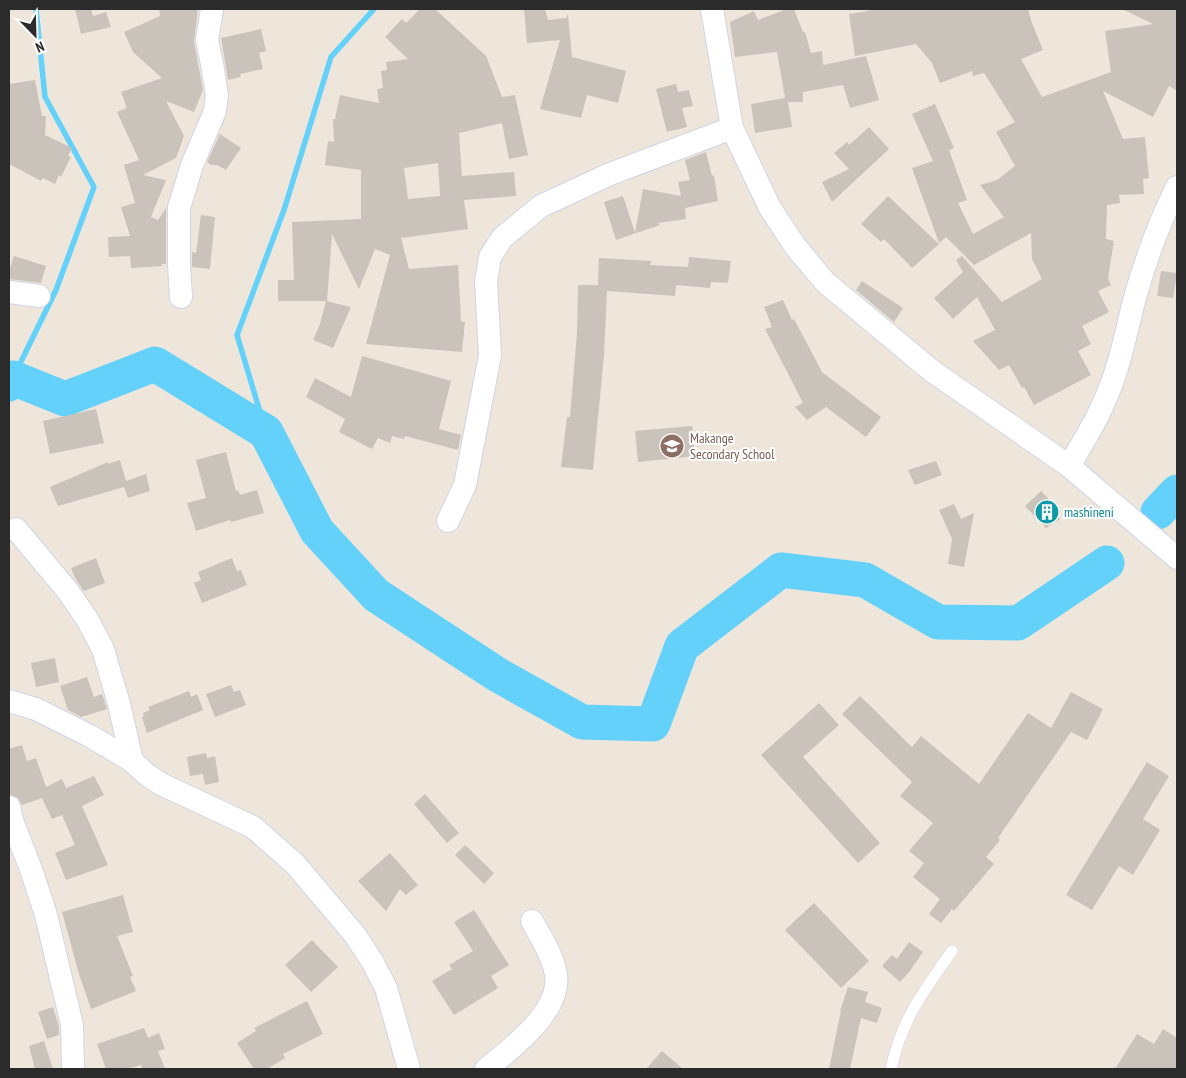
<svg xmlns="http://www.w3.org/2000/svg" width="1186" height="1078" font-family="'PT Sans Narrow',sans-serif">
	<style>
		.lines { fill: none; stroke-linecap: round; stroke-linejoin: round }
		.stream { stroke: #64d1fa; stroke-width: 5.5 }
		.river { stroke: #64d1fa; stroke-width: 35 }
		.building { fill: #c9c3bb; fill-rule: evenodd }
		.service-casing { stroke: #d0d4e5; stroke-width: 12 }
		.minor-casing { stroke: #d0d4e5; stroke-width: 24 }
		.service { stroke: #fff; stroke-width: 11 }
		.minor { stroke: #fff; stroke-width: 22 }
		.labels { text-anchor: middle; stroke-width: 4; stroke-linejoin: round; paint-order: stroke }
		.education-label { font-size: 14px; fill: #785e54; stroke: #fff; text-anchor: start }
		.culture-label { font-size: 14px; fill: #0d838f; stroke: #fff; text-anchor: start }
	</style>
	<rect width="100%" height="100%" fill="#eee6db"/>
	<g class="lines">
		<path class="stream" d="M13,378L56,290L94,187L45,97L36,9
			M266,432L237,335L284,210L331,57L374,9"/>
		<path class="river" d="M9,384L13,378L65,399L155,364L266,432L317,531L376,595L498,675L582,722L653,724L682,646L781,570L865,580L938,622L1018,623L1107,563
			M1158,512L1177,492"/>
	</g>
	<path class="building" d="M75,9H91L93,16L106,12L111,27L81,34Z
		M159,9H198L194,42L203,90L194,112L166,101L184,136L176,158L143,175L166,180L151,217L158,220L166,208V264H161L162,266L131,268L130,256L109,257L108,237L130,236L121,207L135,203L124,165L139,160L117,112L127,108L121,92L162,78L133,52L124,32L160,16Z
		M420,9H435L486,56L502,97L515,95L528,155L509,159L502,123L459,133L462,176L514,172L516,196L464,200L468,229L401,238L409,269L458,265L461,321L465,322L462,352L366,344L390,255L375,249L359,289L332,234L327,301H278V280H294L292,222L361,219V170L325,165L328,141L334,142L333,119H335L340,95L379,103L377,89L383,88L381,71L387,70L386,62L408,59L385,37L402,19L406,23ZM438,163L440,196L408,199L404,168Z
		M524,9H545L548,20L566,18L568,14L572,57L626,71L618,103L587,95L581,118L540,109L560,40L527,43Z
		M787,9H794L803,32H805L811,53L822,51L823,65L866,56L879,100L850,108L843,85L803,92V102H788L792,127L755,133L751,104L785,98L777,52L735,57L730,22L754,11L758,20Z
		M868,9H1028L1032,23L1043,50L1021,59L1042,97L1111,72L1105,31L1153,24L1122,9H1177V91L1169,86L1153,117L1103,91L1123,139L1145,137L1149,178L1143,179L1144,194L1119,195L1120,203L1107,205L1106,239L1114,241L1108,278L1111,285L1098,291L1109,312L1082,326L1091,344L1078,351L1091,375L1034,405L1024,387L1022,388L1009,365L999,370L973,341L995,330L977,297L953,319L934,298L963,272L956,260L962,256L1002,302L1042,279L1032,259L1031,233L974,265L946,237L939,243L912,168L933,161L912,114L935,104L954,148L949,150L967,200L958,203L973,234L1004,217L980,185L997,180L1015,166L996,132L1015,122L984,73L973,76L972,71L940,83L932,63L916,44L855,56L849,14L868,11Z
		M261,29L266,51L259,53L263,69L240,74L241,77L228,80L221,38Z
		M35,80L42,116H46L45,135L72,148L68,156L71,157L61,177L59,175L55,184L43,178L41,181L9,164V84Z
		M676,84L678,92L689,90L693,106L682,108L687,127L667,132L656,89Z
		M869,127L889,149L832,202L822,182L849,169L834,153L847,142L849,145Z
		M220,134L241,148L226,170L217,165H211L207,162Z
		M706,152L712,176L714,175L718,201L685,208L686,219L658,223L660,225L616,240L604,202L623,196L635,233L643,189L681,196L678,182L690,180L685,160Z
		M888,196L939,244L912,268L884,239L881,242L861,224Z
		M201,215L215,217L210,269L192,267V252L196,253Z
		M14,256L46,266L41,283L9,279V272Z
		M689,257L731,261L728,283L711,282L710,288L676,285L675,296L607,291L604,355L593,470L561,467L567,417H570L577,333L578,285H598L599,258L651,261L650,265L688,267Z
		M1161,271L1177,273L1173,298L1157,296Z
		M862,281L903,308L894,322L856,290Z
		M783,300L792,320L794,319L822,372L881,417L866,437L826,407L807,420L795,407L803,403L765,329L772,327L764,307Z
		M326,301L351,307L333,348L313,340L320,324Z
		M362,356L451,381L439,429L461,435L458,450L405,436L404,439L392,436L390,443L378,438L372,449L339,432L345,419L306,397L315,378L351,397Z
		M96,409L104,443L50,454L43,421Z
		M692,426L695,456L638,462L635,431Z
		M226,452L236,491L238,490L240,495L257,490L264,513L231,522L230,520L196,531L187,503L206,498L196,460Z
		M120,460L126,481L146,474L150,491L128,498L124,487L58,506L50,487L108,462V464Z
		M936,461L942,475L915,485L908,470Z
		M1041,491L1060,511L1056,513L1060,519L1046,528L1025,506Z
		M954,504L961,519L974,513L964,567L948,564L952,539L939,510Z
		M96,558L105,583L84,591L76,580L71,568Z
		M232,558L237,571L241,570L247,585L202,603L194,583L201,580L198,572Z
		M55,658L59,682L36,687L31,663Z
		M87,677L94,697L102,694L107,709L81,717L68,710L60,686Z
		M231,685L234,692L240,690L246,705L215,717L206,694Z
		M189,691L191,697L197,694L203,710L147,733L142,717L144,716L143,713L150,710L148,707Z
		M1071,692L1103,709L1087,740L1071,732L998,838L1000,840L986,857L994,864L954,911L952,909L941,923L929,914L940,899L913,877L924,863L909,851L933,823L900,796L912,782L842,714L860,696L912,747L921,736L979,784L1028,713L1051,728Z
		M819,703L839,725L803,757L880,843L858,863L761,755Z
		M22,745L27,761L36,758L46,787L62,779L66,788L94,776L104,795L82,806L108,865L66,880L55,853L75,845L62,815L52,819L42,798L22,805L18,798L9,794V749Z
		M206,753L207,758L215,756L219,782L205,785L203,774L190,776L187,757Z
		M1147,762L1169,776L1143,819L1160,830L1133,875L1119,866L1092,910L1066,895Z
		M425,794L459,833L447,843L414,804Z
		M465,845L494,873L484,884L455,855Z
		M390,853L418,885L406,895L400,889L386,911L358,881Z
		M123,895L133,932L117,936L133,976L130,977L136,991L91,1009L79,974L62,912Z
		M814,903L869,961L841,988L785,930Z
		M474,910L509,965L491,976L498,988L454,1015L432,981L452,969L449,965L473,951L454,922Z
		M312,940L338,967L311,992L285,965Z
		M909,942L923,952L910,971L900,982L882,966L892,955L897,959Z
		M848,987L868,992L865,1002L882,1008L877,1023L861,1018L850,1069H829L841,1011H840Z
		M307,1001L323,1034L283,1054L285,1058L267,1069H254L237,1043L256,1031L254,1028Z
		M53,1007L59,1027V1035L47,1039L38,1012Z
		M144,1028L148,1038L159,1033L165,1049L158,1051L165,1069H143L141,1065L127,1069H106L97,1044Z
		M1163,1029L1177,1038V1069H1115L1137,1034L1154,1044Z
		M44,1041L53,1069H35L29,1046Z
		M662,1051L683,1069H646Z"/>
	<g class="lines">
		<defs>
			<path id="service" d="M891,1069C902,1019 923,992 952,951"/>
			<path id="minor" d="M712,9L732,128L770,208L795,246L825,282L932,371L1069,466L1177,558
				M9,292L39,296
				M181,297L179,264V208L192,165L215,111L217,95L212,64L207,40L212,9
				M1069,466C1087,436 1104,408 1115,374C1123,350 1128,325 1134,301C1145,261 1159,223 1177,187
				M448,521L465,485L490,355L486,281L490,257L502,238L541,206L610,174L732,128
				M16,529L67,590L87,619L103,649L119,704L132,761
				M9,701L36,709L90,736L132,761L146,774L161,784L253,827L295,864L355,935L372,961L386,988L409,1069
				M9,807L13,823L32,872L46,915L72,1025L73,1069
				M486,1069C511,1049 566,1008 555,970C551,952 540,936 532,921"/>
		</defs>
		<use href="#service" class="service-casing"/>
		<use href="#minor" class="minor-casing"/>
		<use href="#service" class="service"/>
		<use href="#minor" class="minor"/>
	</g>
	<defs>
		<symbol id="school-disc" viewBox="-11 -11 22 22"><circle r="9.5" fill="#8d6e63" stroke="#fff"/><path d="M0-5L7-2L0 1L-7-2ZM-4 1L0 2.5L4 1V4Q0 6-4 4Z" fill="#fff"/></symbol>
		<symbol id="building-disc" viewBox="-11 -11 22 22"><circle r="9.5" fill="#0f9aa8" stroke="#fff"/><path d="M-4-6H4V6H1V3H-1V6H-4ZM-2.5-4.3h1.7v1.8h-1.7ZM.8-4.3h1.7v1.8H.8ZM-2.5-1h1.7V.8h-1.7ZM.8-1h1.7V.8H.8Z" fill="#fff"/></symbol>
	</defs>
	<g fill-rule="evenodd">
		<use href="#school-disc" x="658" y="432" width="28" height="28"/>
		<use href="#building-disc" x="1033" y="498" width="28" height="28"/>
	</g>
	<g class="labels">
		<g class="education-label">
			<text x="690" y="443">Makange<tspan x="690" dy="16">Secondary School</tspan></text>
		</g>
		<g class="culture-label">
			<text x="1064" y="517">mashineni</text>
		</g>
	</g>
	<rect width="1186" height="1078" fill="none" stroke="#2b2b2b" stroke-width="20"/>
	<g transform="translate(35 35) rotate(157)" stroke="#ffffff" stroke-width="4" paint-order="stroke">
	<path d="M0-4L9 19L0 12L-9 19Z" fill="#2b2b2b"/>
	<text y="-8" font-size="14" font-weight="bold" text-anchor="middle" fill="#2b2b2b">N</text>
	</g>
</svg>
